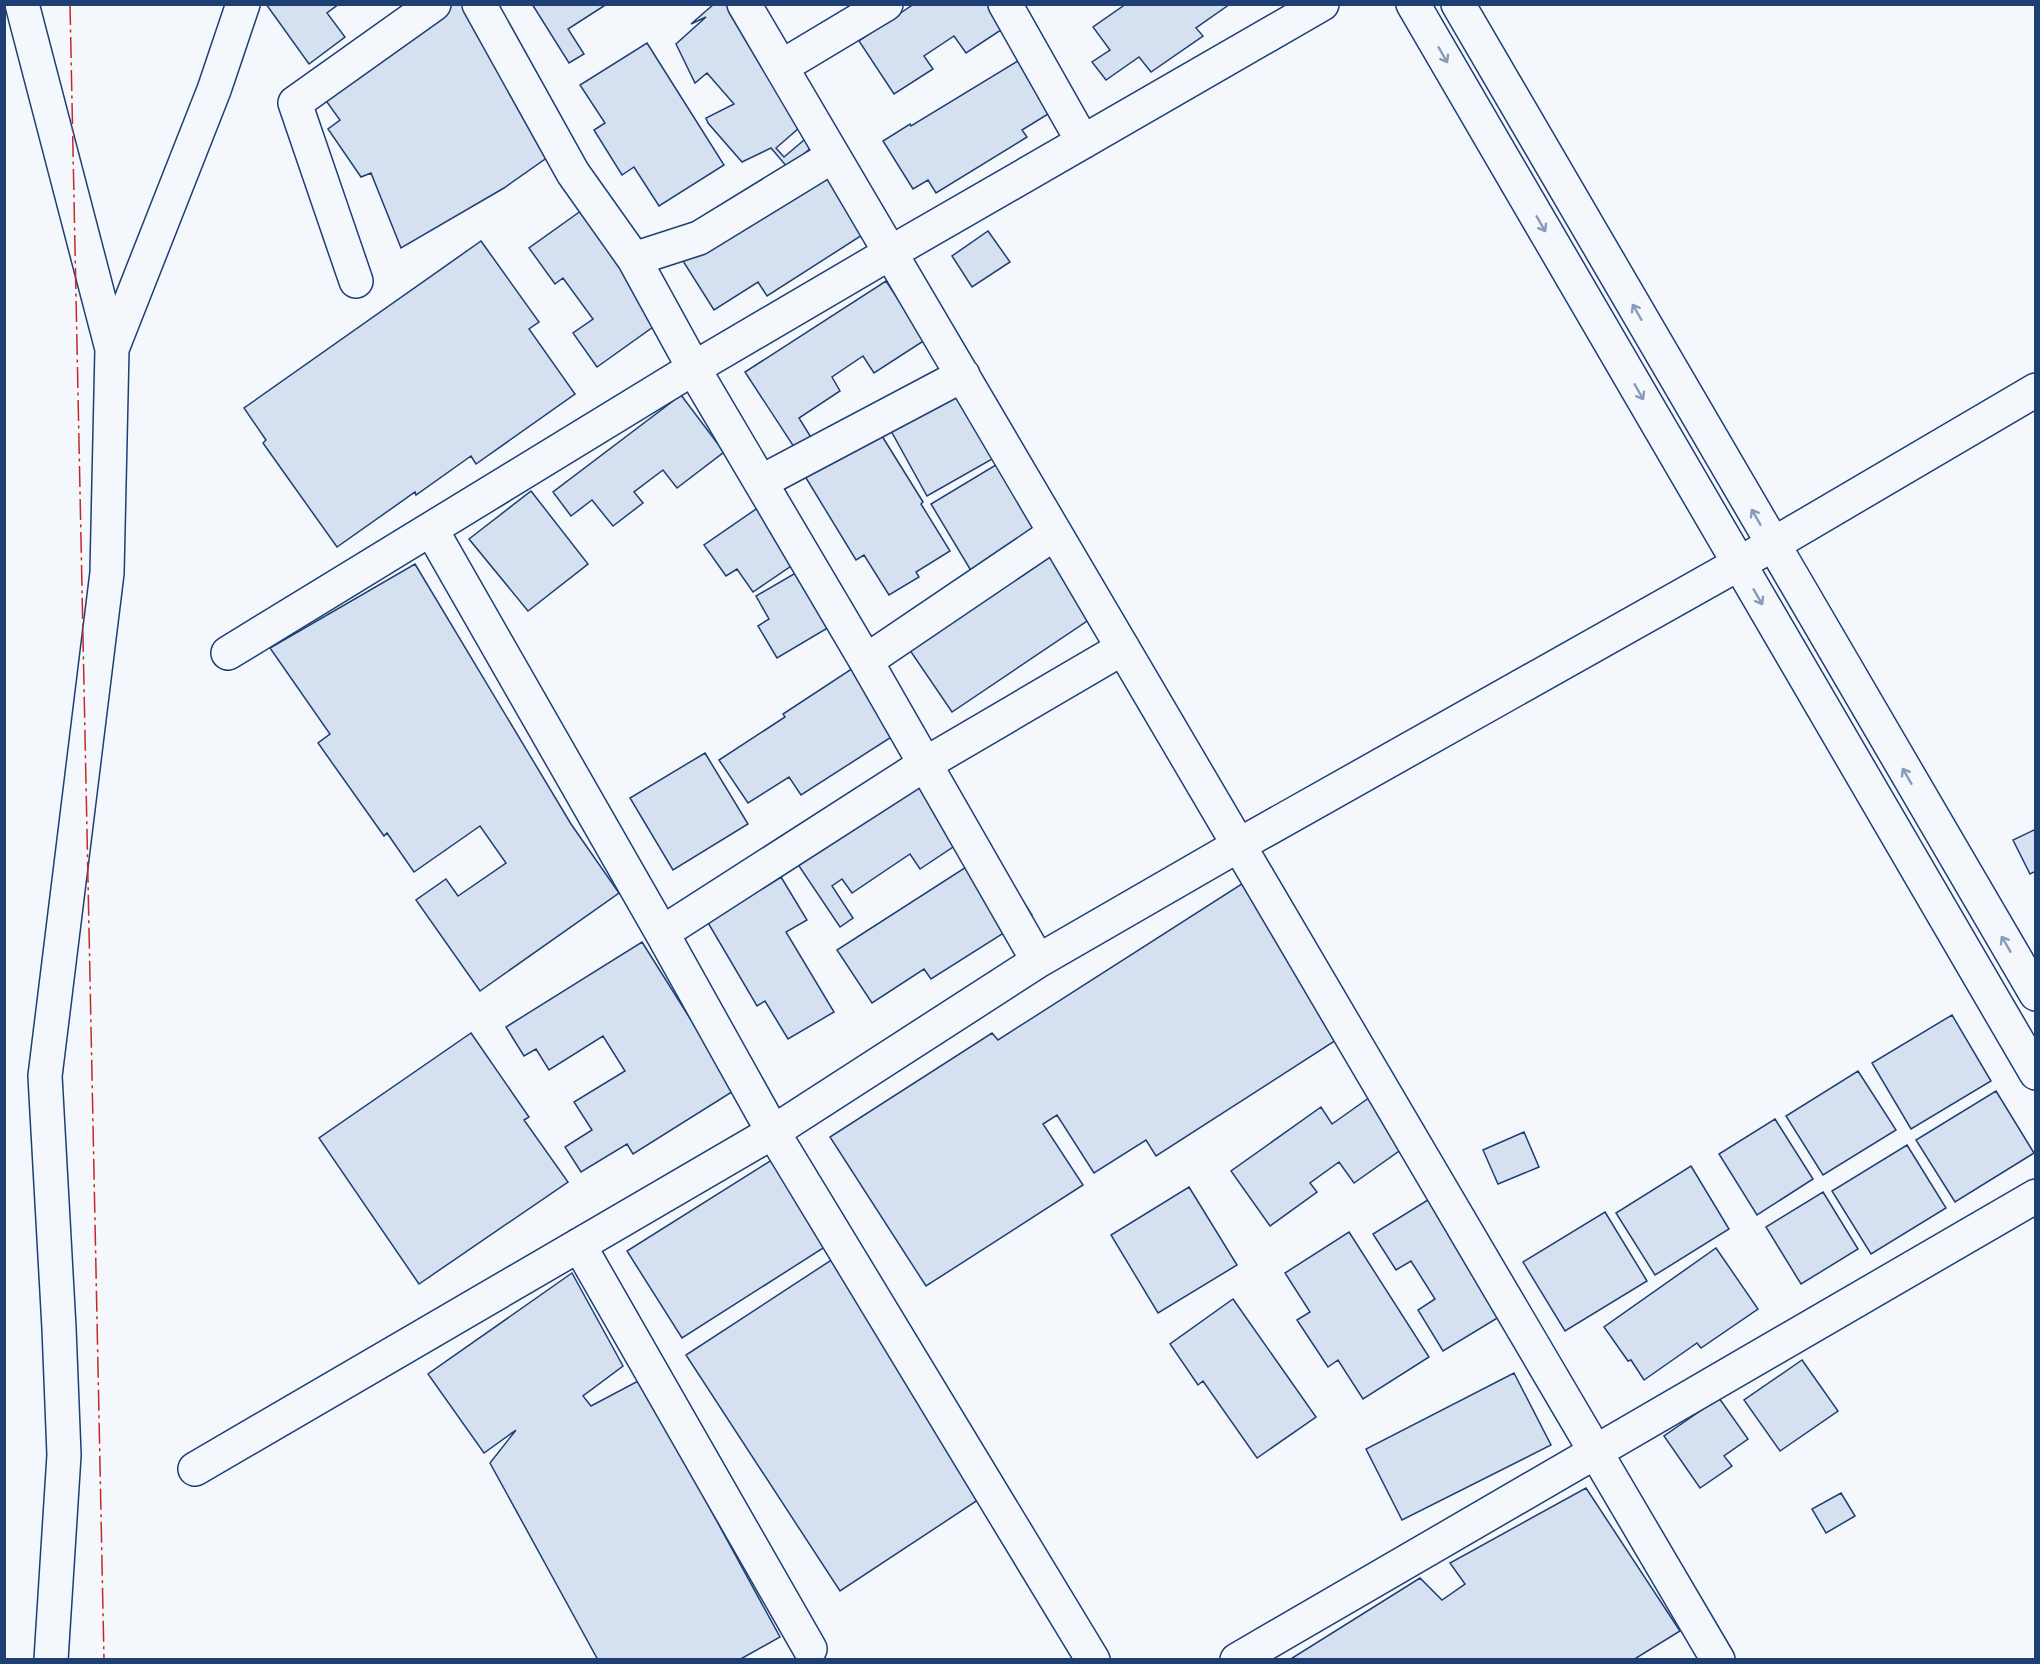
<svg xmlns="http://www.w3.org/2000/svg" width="2040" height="1664" font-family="'Work Sans',sans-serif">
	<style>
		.building { fill: #d5e0f0; stroke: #1d3f73; stroke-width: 1.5 }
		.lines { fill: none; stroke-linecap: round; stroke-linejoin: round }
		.street-casing { stroke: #1d3f73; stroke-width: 36 }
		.street { stroke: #f4f7fb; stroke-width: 33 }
		.power { stroke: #c62828; stroke-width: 1.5; stroke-dasharray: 21 4.5 3 4.5; stroke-linecap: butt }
		.oneway { stroke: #889bb7 }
	</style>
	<rect width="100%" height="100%" fill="#f4f7fb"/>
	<path class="building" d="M266,4H339L327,13L345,37L309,64Z
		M438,4H475L548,157L504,188L401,248L371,173L361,177L328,129L340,120L319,91Z
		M532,4H607L568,29L584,54L569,63Z
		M714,4H747L807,121L776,148L784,157L810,135L814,145L788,168L771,148L742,162L708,123L706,118L734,104L707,73L695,83L676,44L706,17L691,24Z
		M914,4H989L1004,28L966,53L954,36L924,56L933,69L894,94L859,41Z
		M1126,4H1230L1196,28L1203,36L1151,72L1139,57L1106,80L1092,62L1110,50L1093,27Z
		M647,43L724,165L659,206L634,167L622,175L594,130L605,123L580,85Z
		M1021,59L1053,111L1022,130L1027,137L936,193L928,180L913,189L883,141L910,124L911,126Z
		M826,161L870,230L767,296L758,282L714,310L678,253Z
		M585,208L667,317L597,367L573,333L593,319L563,278L555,284L529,248Z
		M988,231L1010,262L972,287L952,256Z
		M481,241L539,322L529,329L575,394L476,464L471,456L416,495L415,492L337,547L263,443L266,440L244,408Z
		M886,281L925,340L874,373L863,356L832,377L840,391L799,418L812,439L796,450L745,372Z
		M959,379L1001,454L927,496L885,420Z
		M681,395L724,452L677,488L663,470L634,492L643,503L613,526L592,500L571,516L553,492Z
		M877,428L923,502L921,504L950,551L916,572L919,577L889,595L864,555L856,560L803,473Z
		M1004,460L1049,534L976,579L931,504Z
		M531,491L588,564L528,611L469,539Z
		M759,507L797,562L753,592L737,569L726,576L704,545Z
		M1050,541L1099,613L952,712L907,646Z
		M415,564L571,824L619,893L480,991L416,900L446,879L458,896L506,863L480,826L414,872L387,833L384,836L318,743L330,734L270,648Z
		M799,571L831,626L777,658L758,626L769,619L756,596Z
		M853,668L896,734L801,795L789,777L748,803L719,760L785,717L783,714Z
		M705,753L748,824L673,870L630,798Z
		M931,769L974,833L920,869L910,854L852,893L842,879L832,886L853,918L840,927L795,860Z
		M2036,829V871L2030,874L2013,840Z
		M991,851L1032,915L931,979L924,969L872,1003L837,950Z
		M1262,871L1361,1024L1156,1156L1146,1140L1094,1173L1057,1115L1043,1124L1083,1185L926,1286L830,1137L992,1033L998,1040Z
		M781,877L807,920L786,932L834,1012L788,1039L765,1001L757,1006L707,921Z
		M642,942L735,1090L633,1154L627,1144L581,1172L565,1147L592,1130L574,1102L625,1071L603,1036L549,1070L536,1049L524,1056L506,1027Z
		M1952,1015L1991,1081L1911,1129L1872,1063Z
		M471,1033L529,1117L524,1120L568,1182L419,1284L319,1138Z
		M1858,1071L1896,1130L1823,1175L1786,1116Z
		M1996,1091L2034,1153L1955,1202L1916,1140Z
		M1373,1095L1409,1144L1354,1183L1339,1162L1310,1183L1317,1192L1270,1226L1231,1171L1321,1107L1332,1124Z
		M1775,1119L1813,1179L1757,1215L1719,1154Z
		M1524,1132L1539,1167L1498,1184L1483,1150Z
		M1907,1145L1946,1208L1871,1254L1832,1191Z
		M775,1158L831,1243L682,1338L627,1251Z
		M1691,1166L1729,1229L1655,1275L1616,1213Z
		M1189,1187L1237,1265L1158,1313L1111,1235Z
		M1823,1192L1858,1249L1801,1284L1766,1227Z
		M1431,1198L1504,1314L1443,1351L1418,1310L1435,1299L1411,1261L1396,1270L1373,1234Z
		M1605,1212L1647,1281L1565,1331L1523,1262Z
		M1349,1232L1429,1357L1363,1399L1338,1360L1328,1367L1297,1320L1310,1312L1285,1273Z
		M1716,1248L1758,1309L1701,1348L1697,1343L1644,1380L1631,1360L1628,1361L1604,1327Z
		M836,1257L990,1492L840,1591L686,1355Z
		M572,1273L623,1366L583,1396L591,1406L640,1380L780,1637L739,1660H598L490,1463L516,1430L484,1453L428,1374Z
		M1233,1299L1316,1417L1257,1458L1203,1381L1198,1385L1170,1344Z
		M1802,1360L1838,1411L1780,1451L1744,1400Z
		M1514,1373L1551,1445L1402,1520L1366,1449Z
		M1719,1398L1748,1439L1724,1456L1732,1466L1700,1488L1664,1436Z
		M1586,1488L1680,1631L1633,1660H1289L1420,1578L1442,1600L1465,1584L1450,1563Z
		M1841,1493L1855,1516L1826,1533L1812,1509Z"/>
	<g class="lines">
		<defs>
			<path id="street" d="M22,4L112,349L107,573L45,1076L59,1328L64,1455L51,1660
				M479,4L573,173L634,259L702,383L866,661L1038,961
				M744,4L1718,1660
				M1005,4L1083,142
				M1413,4L2036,1073
				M1458,4L2036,994
				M781,67L886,4
				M634,259L699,238L833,156
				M356,281L295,103L434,4
				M112,349L214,90L243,4
				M761,482L963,375
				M431,529L662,933L773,1132L1093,1660
				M228,653L694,368L890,253L1322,4
				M866,661L1055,533
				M662,933L925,764L1123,648
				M579,1245L810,1649
				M195,1469L773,1132L1038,961L1239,845L1772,545L2036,390
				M1237,1660L2036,1196"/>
		</defs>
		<use href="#street" class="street-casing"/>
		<use href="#street" class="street"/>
		<path class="power" d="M70,4L104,1660"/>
	</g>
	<defs><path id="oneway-shaft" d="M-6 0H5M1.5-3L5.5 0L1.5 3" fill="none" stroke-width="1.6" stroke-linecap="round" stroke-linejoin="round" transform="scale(1.5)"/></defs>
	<g class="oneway">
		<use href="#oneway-shaft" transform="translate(1443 55) rotate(60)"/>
		<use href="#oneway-shaft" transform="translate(1541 224) rotate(60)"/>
		<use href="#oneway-shaft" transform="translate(1637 312) rotate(-120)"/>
		<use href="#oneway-shaft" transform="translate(1639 392) rotate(60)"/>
		<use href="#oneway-shaft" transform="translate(1756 517) rotate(-120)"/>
		<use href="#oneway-shaft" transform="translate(1758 597) rotate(60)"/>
		<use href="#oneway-shaft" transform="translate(1907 776) rotate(-120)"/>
		<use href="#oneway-shaft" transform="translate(2006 944) rotate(-120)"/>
	</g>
	<rect width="2040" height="1664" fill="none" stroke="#1d3f73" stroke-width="12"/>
</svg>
